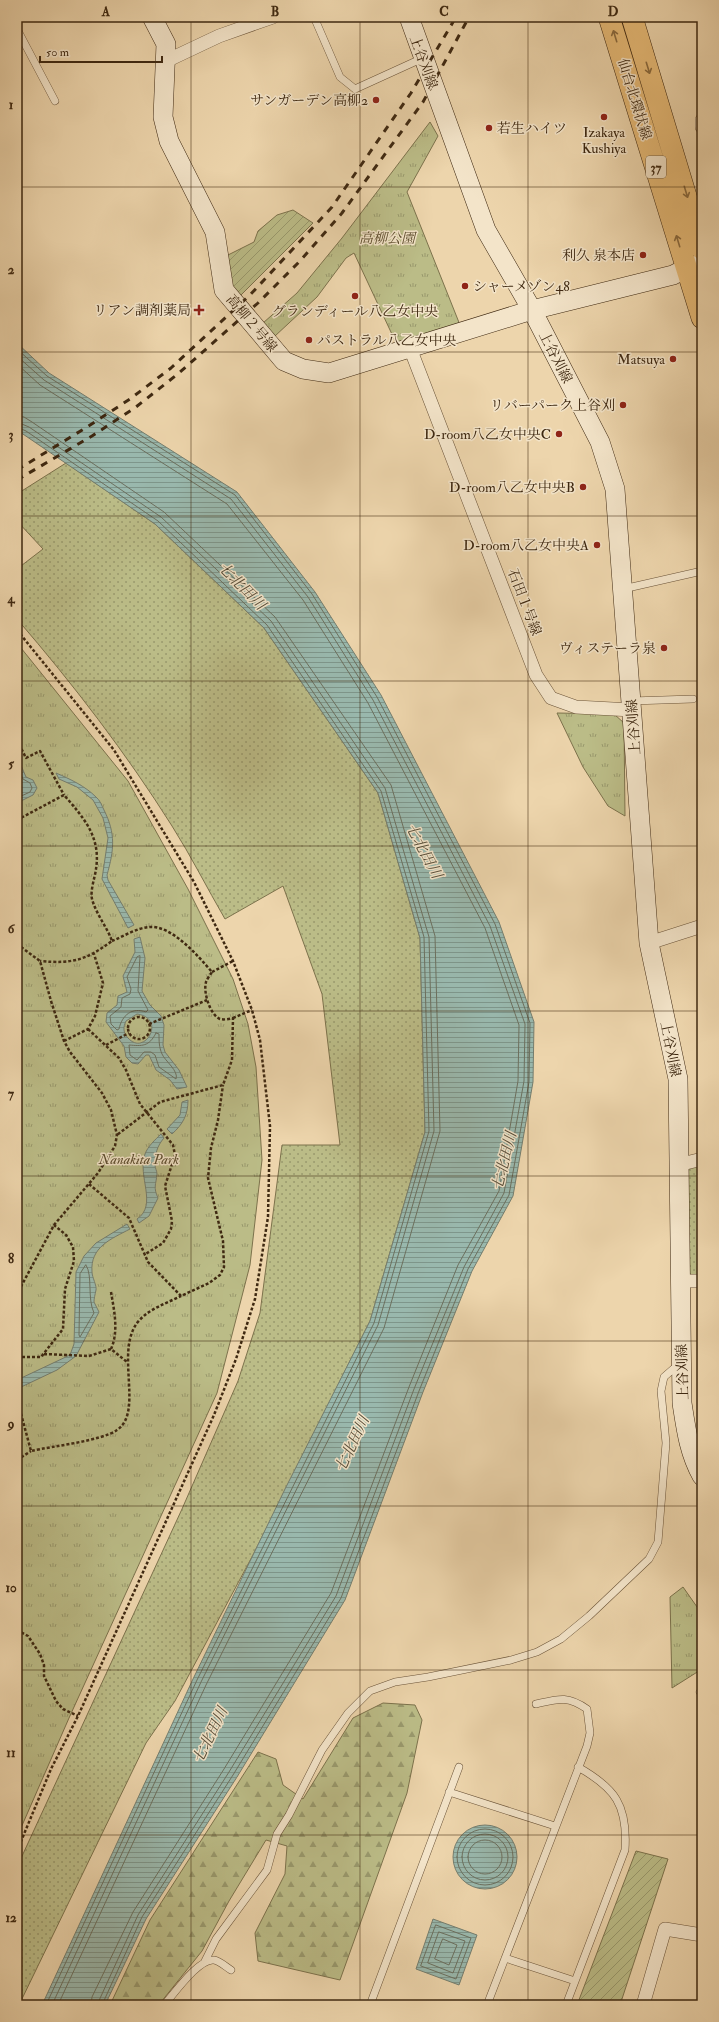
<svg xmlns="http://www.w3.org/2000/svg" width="719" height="2022" font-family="'IM FELL Double Pica','Noto Serif JP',serif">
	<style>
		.grass { fill: url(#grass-dots); stroke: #7c724c }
		.forest { fill: url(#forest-firs); stroke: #7c724c }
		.park { fill: url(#park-tufts); stroke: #7c724c }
		.garden { fill: url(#garden-furrows); stroke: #7c724c }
		.water { fill: url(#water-rules); stroke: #757e6f; fill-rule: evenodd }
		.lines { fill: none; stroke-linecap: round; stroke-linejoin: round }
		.shore { stroke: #6c705f; stroke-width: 1 }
		.lane-casing { stroke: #6a5338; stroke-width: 8 }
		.street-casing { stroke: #6a5338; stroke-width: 14 }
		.secondary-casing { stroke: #3e2811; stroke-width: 20 }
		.primary-casing { stroke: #3e2811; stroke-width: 22 }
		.path { stroke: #3e2811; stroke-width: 2.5; stroke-dasharray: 3 2; stroke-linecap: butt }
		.lane { stroke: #f3e4c9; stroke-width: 7 }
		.street { stroke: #f3e4c9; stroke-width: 13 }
		.secondary { stroke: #f3e4c9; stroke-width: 19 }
		.primary { stroke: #e6ba76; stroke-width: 21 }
		.rail { stroke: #3e2811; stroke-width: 3; stroke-dasharray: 7 7; stroke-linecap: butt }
		.oneway { stroke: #8a6a3e }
		.grid { fill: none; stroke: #3e2811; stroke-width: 1; stroke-opacity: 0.55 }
		.poi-dot { fill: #8f2418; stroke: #f3e4c9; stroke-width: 1.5 }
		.labels { text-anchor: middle; stroke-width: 3; stroke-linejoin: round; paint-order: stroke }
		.shield { fill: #f3e4c9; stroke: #746048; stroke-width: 1 }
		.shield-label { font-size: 13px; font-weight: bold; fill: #3e2811 }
		.street-label { font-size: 14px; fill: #3e2811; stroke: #f3e4c9 }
		.poi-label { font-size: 14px; fill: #3e2811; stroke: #f3e4c9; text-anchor: end }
		.park-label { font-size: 14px; font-style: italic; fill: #5d4d2e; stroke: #f3e4c9 }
		.water-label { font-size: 15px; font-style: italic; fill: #554c38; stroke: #f3e4c9 }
		.neatline { fill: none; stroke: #3e2811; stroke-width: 1.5 }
		.grid-label { font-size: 13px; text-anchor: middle; font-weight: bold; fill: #3e2811 }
	</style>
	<defs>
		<pattern id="grass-dots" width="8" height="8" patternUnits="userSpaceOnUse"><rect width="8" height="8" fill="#bbbc87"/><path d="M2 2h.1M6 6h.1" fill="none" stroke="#99996d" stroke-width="1.8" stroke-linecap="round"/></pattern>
		<pattern id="forest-firs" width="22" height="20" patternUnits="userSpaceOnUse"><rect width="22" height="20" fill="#bbbc87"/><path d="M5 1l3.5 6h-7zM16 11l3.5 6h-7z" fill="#99996d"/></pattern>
		<pattern id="park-tufts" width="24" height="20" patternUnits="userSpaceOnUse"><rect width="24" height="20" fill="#bbbc87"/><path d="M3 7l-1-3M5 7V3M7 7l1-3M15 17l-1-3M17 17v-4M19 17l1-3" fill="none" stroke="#99996d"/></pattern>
		<pattern id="garden-furrows" width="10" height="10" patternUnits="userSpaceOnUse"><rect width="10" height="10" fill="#bbbc87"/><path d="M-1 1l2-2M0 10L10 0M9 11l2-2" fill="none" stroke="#99996d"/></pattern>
		<pattern id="water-rules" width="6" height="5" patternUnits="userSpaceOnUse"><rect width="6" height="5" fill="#99b8ad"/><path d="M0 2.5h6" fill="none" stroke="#7e968b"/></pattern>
	</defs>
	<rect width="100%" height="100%" fill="#edd5ac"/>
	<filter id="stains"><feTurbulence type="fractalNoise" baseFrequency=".005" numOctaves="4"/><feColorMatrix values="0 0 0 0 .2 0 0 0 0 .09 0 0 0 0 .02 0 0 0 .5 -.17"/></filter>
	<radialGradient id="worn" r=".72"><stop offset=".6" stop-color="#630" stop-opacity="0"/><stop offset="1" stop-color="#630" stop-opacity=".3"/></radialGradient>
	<path class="grass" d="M66,463L155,524L264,628L378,793L420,938L425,1132L370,1321L254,1553L175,1701L146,1743L19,2005H17V1867L182,1509L238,1381L260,1313L282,1145H340L322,994L283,886L225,919C207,888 191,856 172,826C126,753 73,684 17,619V569L43,549L17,521V494Z
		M702,1161V1279H685L678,1165Z"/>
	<path class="forest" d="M383,1703L415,1705L422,1720L407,1793L340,1980L258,1961L255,1933L285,1874L287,1846L266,1840L229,1901L202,1951L161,2002L157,2005H110L150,1920L258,1752L276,1759L283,1785L303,1799L353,1718Z"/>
	<path class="park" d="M430,122L438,136L407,192L460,325L397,345L354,253L346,258L317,297L275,336L263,323L297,293L342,238Z
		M17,643L128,781L188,889L233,979L248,1024L256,1067L262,1160L250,1265L217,1393L69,1718L17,1837Z
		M557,713L614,714L624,723L625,816L608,806L583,767Z
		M683,1587L702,1614V1669L672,1688L670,1597Z"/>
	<path class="garden" d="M293,210L313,223L237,299L231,289L228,255L254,242L258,231L277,215Z
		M636,1851L668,1859L620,2005H577Z"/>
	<path class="water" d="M17,343L49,373L237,492L315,592L381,695L499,922L534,1022L533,1082L513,1196L472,1271L423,1392L345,1600L237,1777L146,1919L105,2005H42L193,1679L285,1489L370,1321L425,1132L420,938L378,793L264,628L155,524L17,430Z
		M17,756L26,777L33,780L37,788L33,795L17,803Z
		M56,773C70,779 85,786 96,797C100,800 102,806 104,810C116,834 114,850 107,875L108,880L134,925L128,928L102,879L108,838L103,818L93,800L77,787L59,779Z
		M140,937L145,958L142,991L150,1005L161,1016L164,1025L163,1045L165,1052L179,1070L187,1087L177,1089L170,1080L156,1070L149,1055H146L138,1064L132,1063L126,1057L124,1046L106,1022L107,1013L117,1005L118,996L127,992L123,976L135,952L134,939ZM137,1014C167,1018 145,1057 128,1038C123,1033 123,1027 126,1021Z
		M188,1100C188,1115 183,1124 172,1134L167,1129L180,1115L182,1102Z
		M161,1134L164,1138C157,1146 155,1154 155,1165C155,1168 157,1171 157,1174C156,1185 153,1187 158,1198L149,1216L139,1223L137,1219C158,1205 137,1176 145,1154C148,1146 155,1140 161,1134Z
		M127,1224L130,1229C111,1239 90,1247 92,1272C92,1277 97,1286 96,1290C95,1295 94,1298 94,1302L99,1312L76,1356L57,1370L19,1388L17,1380L70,1355L74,1344L76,1272L84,1256L96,1243Z
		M453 1857a32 32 0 1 1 64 0a32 32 0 1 1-64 0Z
		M433,1919L477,1935L459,1985L416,1969Z"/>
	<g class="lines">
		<path class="shore" d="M17,349L47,376L235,495L312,594L377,697L495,924L530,1023L529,1082L509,1195L468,1269L419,1391L341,1598L233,1775L142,1917L102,2005
			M17,356L44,380L231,499L308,597L373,700L490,926L525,1024L524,1081L504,1193L464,1267L414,1389L336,1596L229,1772L138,1915L97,2005
			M17,364L40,385L227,504L303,600L368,703L485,928L519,1025L518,1081L499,1191L458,1265L409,1387L331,1593L224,1769L133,1912L92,1997L91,2005
			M17,416L24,417L32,422L164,512L275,617L391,785L435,936L440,1131L384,1328L206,1685L58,2005
			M17,422L29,427L161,517L271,621L385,788L429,937L434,1131L378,1325L201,1682L52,2005
			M17,427L26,431L158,521L267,625L381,791L424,937L429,1131L374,1323L197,1680L46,2005
			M17,766L23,779L30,783L32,788L30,792L17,798
			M140,956L138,991L148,1010L146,1012C132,1007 122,1015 119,1029L117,1030L111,1024L110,1016L121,1007L122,998L130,994L131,989L127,977L137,957Z
			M156,1033L159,1034C159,1041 159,1047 162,1054C165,1061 179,1071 176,1079L159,1067L155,1055L151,1052H144L137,1060L130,1055L129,1045C142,1046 149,1047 156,1033Z
			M86,1265C93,1276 87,1298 94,1313L80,1337L79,1335L80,1274Z
			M457 1857a28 28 0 1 1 56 0a28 28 0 1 1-56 0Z
			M462 1857a23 23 0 1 1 46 0a23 23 0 1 1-46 0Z
			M468 1857a17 17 0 1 1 34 0a17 17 0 1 1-34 0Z
			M436,1925L471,1938L456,1979L421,1966Z
			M439,1932L465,1941L453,1973L428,1963Z
			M443,1939L457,1945L449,1965L435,1959Z"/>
		<defs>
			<path id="lane" d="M314,17L340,77L355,89L423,58
				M17,29L55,101
				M623,589L702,571
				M631,701L693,699
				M702,1690L700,1692L702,1694
				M449,1792L555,1826
				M505,1958L575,1981
				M205,1961L216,1939L267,1870L277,1834L289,1815L322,1750L348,1713L370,1691L395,1682L428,1677L511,1660L537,1652L561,1639L589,1616L649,1559L658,1542L666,1443L661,1391L664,1377L679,1364
				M164,2005C174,1994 199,1958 214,1960C220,1961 226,1967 231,1970
				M370,2005L459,1767
				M487,2005L587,1746L590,1733L587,1709C567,1695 558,1699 536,1704
				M566,2005L625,1850C628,1805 615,1788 578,1767"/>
			<path id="street" d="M164,62L219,36L273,17
				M702,120V127
				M410,348L536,675L551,698L576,707L632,710
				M649,943L702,926
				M678,1165L702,1159
				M679,1281H702
				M643,2005L665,1929L702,1935"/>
			<path id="secondary" d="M152,17L166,44L163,117L169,141L215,232L224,290L284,361L303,369L329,373L532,310L673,275L687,268L702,264
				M409,17L486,230L532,310L600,442L615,489L649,943L678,1079L682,1403C686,1429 689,1453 702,1476"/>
			<path id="primary" d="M609,17L702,318
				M632,17L702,249"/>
		</defs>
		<use href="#lane" class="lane-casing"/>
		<use href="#street" class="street-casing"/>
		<use href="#secondary" class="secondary-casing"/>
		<use href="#primary" class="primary-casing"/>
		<path class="path" d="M17,630L114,750L194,882L233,961L252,1010L260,1040L270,1126L268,1217L255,1299L236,1359L214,1415L78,1716L51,1769L17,1851
			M17,740L26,758L40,751L64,795
			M17,820L64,795C84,818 101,837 96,869C95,877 90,891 92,899C96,914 107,927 112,941C86,960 73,964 40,961
			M112,941C124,936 137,928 149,927C172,925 198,956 212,972C210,975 207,979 206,982C203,992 210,1015 220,1019C224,1020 229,1019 233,1018L232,1060L223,1085L160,1102L117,1135
			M17,944L40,961L51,1001L64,1041L70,1052L102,1093L111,1110L117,1135L115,1146L98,1173L54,1225L17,1294
			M212,972L233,961
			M128 1028a11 11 0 1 1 22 0a11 11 0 1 1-22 0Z
			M233,1018L252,1010
			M149,1024L207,1000
			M88,1029L119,1058L126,1070L140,1104L173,1145L175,1155L165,1186L172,1221L171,1229L163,1243L144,1255
			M64,1041L88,1029L95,1016L103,983L94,954
			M106,1045L129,1033
			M89,1184L129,1218L148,1262L181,1296L209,1283L220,1275L224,1267L223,1241L208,1178L211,1148L218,1120L223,1085
			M111,1292C114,1310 119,1331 111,1349
			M44,1354L89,1356L111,1349L127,1362
			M17,1357H41L63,1329L65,1289L74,1261L73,1247L66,1235L54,1225
			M17,1399L31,1451C53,1446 101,1441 117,1430C144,1412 115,1353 137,1323C148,1309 165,1304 181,1296
			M17,1460L31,1451
			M17,1630L28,1636L40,1654L44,1665V1676L56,1701L63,1709L78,1716"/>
		<use href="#lane" class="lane"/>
		<use href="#street" class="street"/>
		<use href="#secondary" class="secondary"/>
		<use href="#primary" class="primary"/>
		<path class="rail" d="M17,470L87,427L130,399L171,368L250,295L332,207L411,93L456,17
			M17,480L92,436L136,407L179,373L258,303L300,261L342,213L423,102L469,17"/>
	</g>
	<defs><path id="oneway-shaft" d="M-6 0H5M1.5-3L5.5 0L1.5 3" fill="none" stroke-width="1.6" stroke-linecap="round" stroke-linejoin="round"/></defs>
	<g class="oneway">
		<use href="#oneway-shaft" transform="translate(615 36) rotate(-107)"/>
		<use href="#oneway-shaft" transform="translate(648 68) rotate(73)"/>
		<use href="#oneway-shaft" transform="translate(686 192) rotate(73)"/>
		<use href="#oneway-shaft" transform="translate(678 241) rotate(-107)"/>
	</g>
	<path class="grid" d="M191,17V2005M360,17V2005M528,17V2005M17,187H702M17,352H702M17,516H702M17,681H702M17,846H702M17,1011H702M17,1176H702M17,1341H702M17,1506H702M17,1670H702M17,1835H702"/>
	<g class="poi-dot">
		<circle cx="376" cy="100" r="4"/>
		<circle cx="604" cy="117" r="4"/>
		<circle cx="489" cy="128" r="4"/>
		<circle cx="643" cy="255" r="4"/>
		<circle cx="465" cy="286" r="4"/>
		<circle cx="355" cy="296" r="4"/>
		<path d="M197 304h4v4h4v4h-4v4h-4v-4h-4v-4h4z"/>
		<circle cx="309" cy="340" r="4"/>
		<circle cx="673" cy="359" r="4"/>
		<circle cx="623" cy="405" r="4"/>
		<circle cx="559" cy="434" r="4"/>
		<circle cx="583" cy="487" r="4"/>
		<circle cx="597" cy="545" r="4"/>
		<circle cx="664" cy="648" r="4"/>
	</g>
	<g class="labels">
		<rect class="shield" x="646" y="156" width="20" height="22" rx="3"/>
		<g class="shield-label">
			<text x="656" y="172">37</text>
		</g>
		<g class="street-label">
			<text transform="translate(424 62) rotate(70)" y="5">上谷刈線</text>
			<text transform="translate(635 99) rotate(73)" y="5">仙台北環状線</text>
			<text transform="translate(252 323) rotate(50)" y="5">高柳２号線</text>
			<text transform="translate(556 357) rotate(63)" y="5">上谷刈線</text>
			<text transform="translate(525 602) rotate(69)" y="5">石田１号線</text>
			<text transform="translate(633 727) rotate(-94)" y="5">上谷刈線</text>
			<text transform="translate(671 1049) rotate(79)" y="5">上谷刈線</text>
			<text transform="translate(682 1372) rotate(-92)" y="5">上谷刈線</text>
		</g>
		<g class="poi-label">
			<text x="368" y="105">サンガーデン高柳2</text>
			<text x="497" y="133" text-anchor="start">若生ハイツ</text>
			<text x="604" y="137" text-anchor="middle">Izakaya<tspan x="604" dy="16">Kushiya</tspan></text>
			<text x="635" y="260">利久 泉本店</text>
			<text x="473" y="291" text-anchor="start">シャーメゾン48</text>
			<text x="191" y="315">リアン調剤薬局</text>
			<text x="355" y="316" text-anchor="middle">グランディール八乙女中央</text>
			<text x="317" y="345" text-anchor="start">パストラル八乙女中央</text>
			<text x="665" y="364">Matsuya</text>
			<text x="615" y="410">リバーパーク上谷刈</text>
			<text x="551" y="439">D-room八乙女中央C</text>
			<text x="575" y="492">D-room八乙女中央B</text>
			<text x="589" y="550">D-room八乙女中央A</text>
			<text x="656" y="653">ヴィステーラ泉</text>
		</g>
		<g class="park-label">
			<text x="387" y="243">高柳公園</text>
			<text x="139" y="1164">Nanakita Park</text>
		</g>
		<g class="water-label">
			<text transform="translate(242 586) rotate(45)" y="5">七北田川</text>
			<text transform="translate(424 851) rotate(62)" y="5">七北田川</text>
			<text transform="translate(504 1161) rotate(-76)" y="5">七北田川</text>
			<text transform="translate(352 1444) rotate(-65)" y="5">七北田川</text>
			<text transform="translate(210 1735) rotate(-64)" y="5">七北田川</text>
		</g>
	</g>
	<rect width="719" height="2022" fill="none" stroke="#edd5ac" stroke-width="44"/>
	<path d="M40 56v6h122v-6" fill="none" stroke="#3e2811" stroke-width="2"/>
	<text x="46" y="56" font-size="12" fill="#3e2811" stroke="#f3e4c9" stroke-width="3" paint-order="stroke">50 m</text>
	<rect x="22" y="22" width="675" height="1978" class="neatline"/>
	<g class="grid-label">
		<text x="106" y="16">A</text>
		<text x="275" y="16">B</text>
		<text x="444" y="16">C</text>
		<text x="613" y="16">D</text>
		<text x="11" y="109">1</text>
		<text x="11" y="274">2</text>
		<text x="11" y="439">3</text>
		<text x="11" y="603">4</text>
		<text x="11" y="768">5</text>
		<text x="11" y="933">6</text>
		<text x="11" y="1098">7</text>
		<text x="11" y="1263">8</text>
		<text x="11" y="1428">9</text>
		<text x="11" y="1592">10</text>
		<text x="11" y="1757">11</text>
		<text x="11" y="1922">12</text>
	</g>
	<rect width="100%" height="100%" filter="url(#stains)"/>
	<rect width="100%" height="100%" fill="url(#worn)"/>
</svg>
